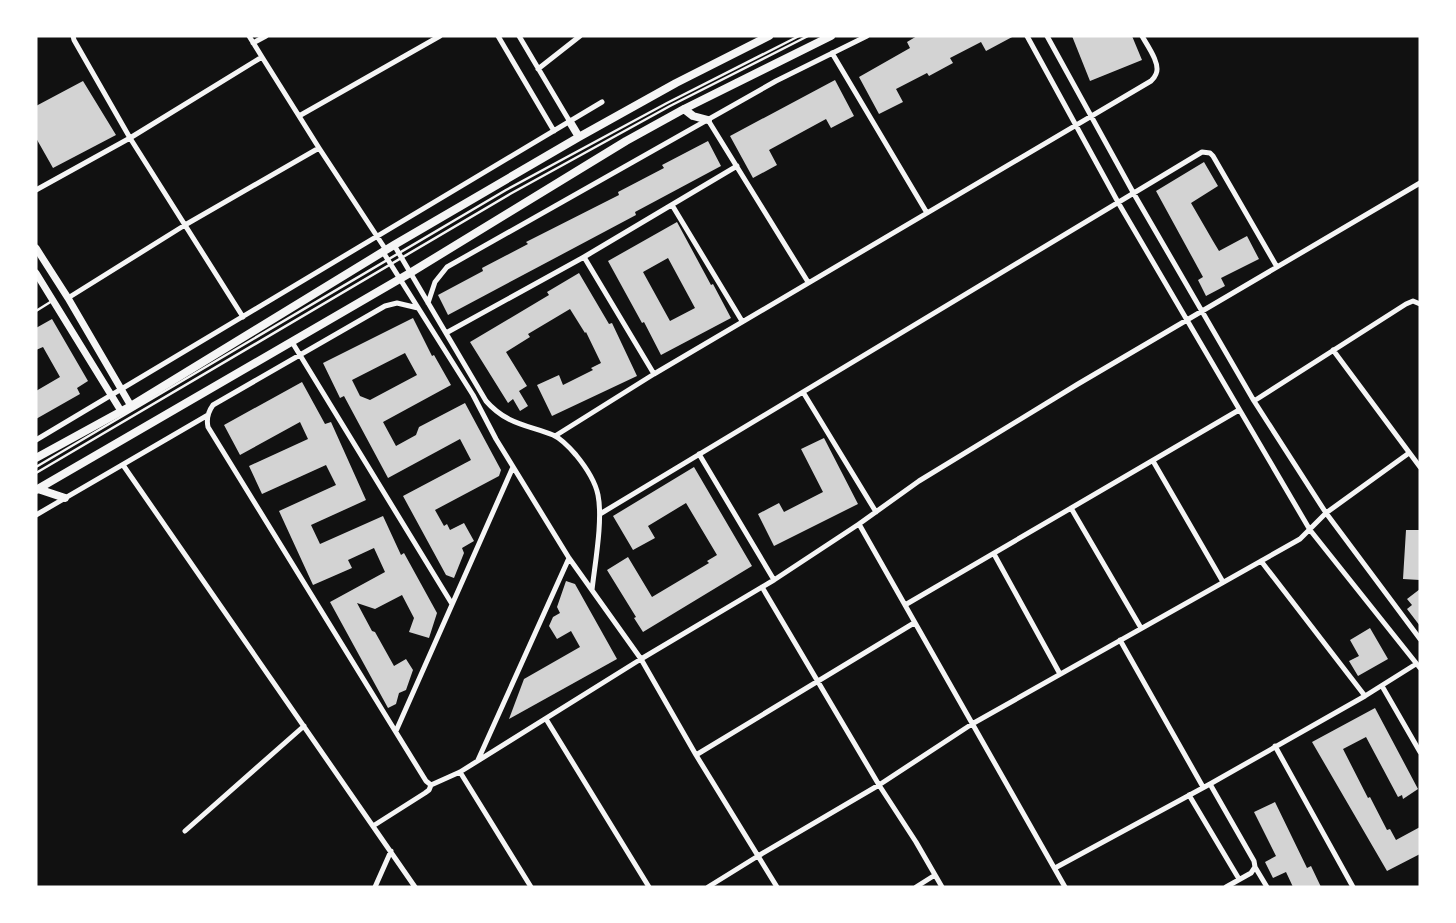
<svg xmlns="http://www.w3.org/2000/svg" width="1456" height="923" font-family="'Source Sans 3',sans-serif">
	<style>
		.building { fill: #d3d3d3; fill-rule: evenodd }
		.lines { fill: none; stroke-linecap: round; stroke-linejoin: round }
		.service { stroke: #f5f5f5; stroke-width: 2.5 }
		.minor { stroke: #f5f5f5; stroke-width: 5 }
		.tertiary { stroke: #f5f5f5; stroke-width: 7 }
		.secondary { stroke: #f5f5f5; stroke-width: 8 }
	</style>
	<rect width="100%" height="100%" fill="#111"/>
	<path class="building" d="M917,36H1014L986,51L981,42L950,58L953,63L929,76L927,73L896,89L903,102L879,114L859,77L910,48L907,42Z
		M1072,36H1132L1142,60L1090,81Z
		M835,80L854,116L831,128L826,119L769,150L777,165L753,178L730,136Z
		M83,81L116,135L53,168L36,138V106Z
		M708,141L721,166L635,212L636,215L448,315L438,295L483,271L482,268L528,244L526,242L619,195L618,192L664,168L662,165Z
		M1204,162L1218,186L1191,203L1213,241L1219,251L1247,236L1259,259L1221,278L1225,286L1206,296L1198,280L1203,277L1156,191Z
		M677,222L711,285L713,284L731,318L661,355L644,322L642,323L608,261ZM668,258L695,308L670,321L643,272Z
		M579,273L609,324L612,323L637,376L552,416L537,385L559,375L563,385L593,370L591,368L601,363L586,332L585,333L570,309L528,334L530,337L506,352L527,386L519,391L528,406L520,411L513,399L508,403L470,342L549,295L547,292Z
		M413,318L432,356L434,355L451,385L383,422L396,446L416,435L419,427L465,403L501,470L499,476L435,510L444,526L447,524L450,530L464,523L474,541L462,548L464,553L454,578L446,575L403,496L471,460L460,439L388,478L344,396L340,398L323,363ZM405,353L417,375L370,400L360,396L352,380Z
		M52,319L88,381L77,388L80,394L36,419V391L60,377L43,347L36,350V328Z
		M302,382L325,424L331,422L366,500L311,525L320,544L383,516L401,555L404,553L437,613L429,638L409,632L414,618L402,595L375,609L357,603L372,631L375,632L394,666L406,659L413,670L406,690L399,693L396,704L388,708L330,602L385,572L374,548L348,560L352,568L313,585L279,511L336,485L326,465L262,494L249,466L308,439L300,422L240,455L224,425Z
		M824,438L858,504L774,546L758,514L779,503L784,512L823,492L801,449Z
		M694,467L752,566L643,632L634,618L636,617L607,570L628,557L652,597L709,563L707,561L717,555L686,503L648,526L655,538L633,550L613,516Z
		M1406,530H1420V580L1403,579Z
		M566,581L575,584L617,659L509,719L524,679L580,647L571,631L557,639L549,626L553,617L560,613L557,607Z
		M1420,589V626L1407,609L1412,605L1407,599Z
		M1370,628L1388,659L1358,676L1349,661L1359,656L1350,640Z
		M1375,708L1418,789L1403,799L1402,795L1398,797L1366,737L1343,749L1368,798L1370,797L1387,830L1390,829L1396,840L1420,827V854L1387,871L1312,742Z
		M1275,802L1307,868L1311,866L1321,887H1293L1286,872L1273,878L1265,862L1276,856L1254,812Z"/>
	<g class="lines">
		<path class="service" d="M36,311L52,301
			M36,467L506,190L667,103L799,36
			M36,473L510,194L670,106L808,36"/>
		<path class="minor" d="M73,36L74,40L130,138L243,317
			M249,36L262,57
			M498,36L554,131
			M519,36L570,122
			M1027,36L1119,204L1310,530L1420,668
			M1047,36L1134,194L1254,401L1326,513L1420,639
			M253,43L266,36
			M832,53L927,213
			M538,69L580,36
			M299,116L440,36
			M708,120L808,282
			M36,190L130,138L262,57L319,148L386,250
			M672,205L742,321
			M394,245L486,401C506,424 527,425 553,435C562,439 570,448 576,455C585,466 595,480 598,495C603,520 595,563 592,590
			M383,252L473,395L496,439L569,558L641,659L696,755L777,887
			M584,257L654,374
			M68,298L185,225L319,148
			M428,303L435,282L447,267L776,81L867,36
			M418,308L397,303L385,306L213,405C208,412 206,418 208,427L426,781L431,785
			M446,333L584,257L737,166
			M292,342L452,604
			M1333,350L1420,467
			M803,392L876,512
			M1254,401L1406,304L1413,301L1420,304
			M555,436L654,374L1151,81C1153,79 1155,77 1156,74C1161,64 1147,45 1142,36
			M36,440L602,102
			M699,454L774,580
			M1153,461L1223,582
			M123,465L415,887
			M1071,508L1141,628
			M600,514L1202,152L1210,153L1213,156L1277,267
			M36,515L208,415
			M859,524L1065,887
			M994,554L1060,674
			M1261,561L1365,696
			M762,587L879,785L916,842L942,887
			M905,605L1239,410
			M1120,640L1203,787
			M1382,686L1420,752
			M546,719L649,887
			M396,731L513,467
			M1275,746L1353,887
			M696,755L914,623
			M478,760L569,558
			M460,772L531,887
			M1210,784L1254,861L1255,867L1267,887
			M1189,795L1239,879
			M373,826L425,793L429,790L431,785L460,772L641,659L774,580L859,524L919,481L1078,384L1420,183
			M185,831L304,726
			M1055,868L1210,784L1365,696L1416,664
			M375,887L391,851
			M708,887L758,856L879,785L972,724L1300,539L1326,513L1409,453
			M916,887L935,875
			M1226,887L1251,873L1255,867"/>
		<path class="tertiary" d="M36,248L68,298L131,406
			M36,273L121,411"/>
		<path class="secondary" d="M684,109L693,116L708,120
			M570,122L579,137
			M36,458L131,406L394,245L579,137L676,83L769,36
			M38,489L65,498
			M36,490L410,273L626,141L684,109L831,36"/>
	</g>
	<rect width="1456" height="923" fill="none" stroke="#ffffff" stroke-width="75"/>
</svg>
